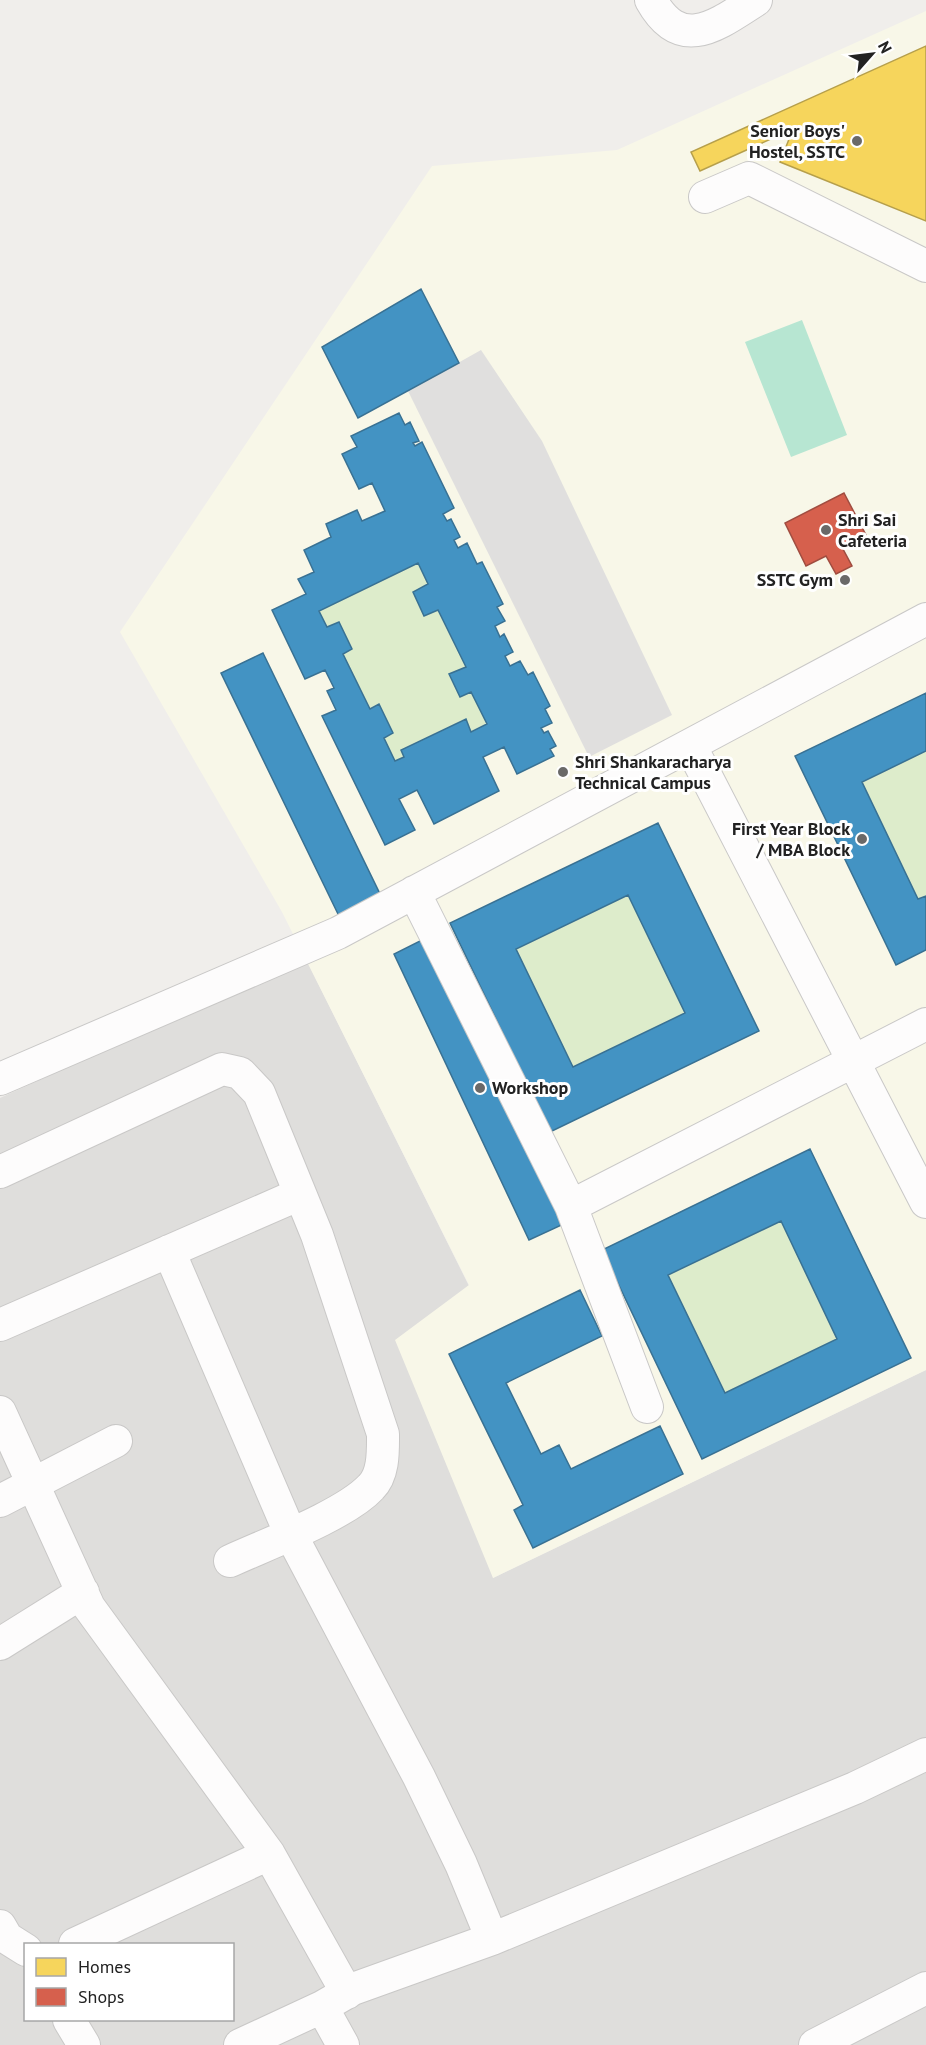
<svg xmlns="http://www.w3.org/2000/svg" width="926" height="2045" font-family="'PT Sans',sans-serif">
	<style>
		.residential { fill: #dfdedc; fill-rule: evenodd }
		.education { fill: #f8f7e8 }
		.grass { fill: #ddeccb }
		.pitch { fill: #b7e6d2 }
		.parking { fill: #e0dfde }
		.homes { fill: #f6d55c; stroke: #b69f4b; stroke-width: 1.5 }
		.shops { fill: #d6604d; stroke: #a04d40; stroke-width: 1.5 }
		.schools { fill: #4393c3; stroke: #397193; stroke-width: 1.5; fill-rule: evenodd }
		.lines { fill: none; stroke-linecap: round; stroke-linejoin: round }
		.minor-casing { stroke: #c9c8c7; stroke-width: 34 }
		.minor { stroke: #fdfcfc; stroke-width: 32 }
		.poi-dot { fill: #6a6968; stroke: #fff; stroke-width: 2 }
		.labels { text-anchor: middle; stroke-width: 6; stroke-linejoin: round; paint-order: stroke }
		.poi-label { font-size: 18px; font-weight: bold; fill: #222; stroke: #fff; text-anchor: end }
	</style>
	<rect width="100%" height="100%" fill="#f0eeeb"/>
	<path class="residential" d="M306,959L469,1286L493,1578L926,1370V2045H0V1098ZM26,1944H232V2020H26Z"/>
	<path class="education" d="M926,11V1370L493,1578L395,1340L469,1285L282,912L120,632L432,166L617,150Z"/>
	<path class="grass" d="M418,563L428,584L413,592L424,616L438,610L466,667L449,675L460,697L471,692L487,724L471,732L465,719L401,750L404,757L395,761L384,738L393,733L379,704L370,709L343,654L352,649L327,627L319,611Z
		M926,751V896L918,899L862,782Z
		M628,895L685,1013L573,1067L516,949Z
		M781,1221L837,1339L725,1393L668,1275Z"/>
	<path class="pitch" d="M802,320L847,435L791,457L745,342Z"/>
	<path class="parking" d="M481,350L542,441L672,715L589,757L408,391Z"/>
	<path class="homes" d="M926,46V221L780,162L793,129L700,171L691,152Z"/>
	<path class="shops" d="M844,493L867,537L843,549L852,566L836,574L826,556L806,566L785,523Z"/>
	<path class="schools" d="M421,289L459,363L358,418L322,347Z
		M399,413L405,425L410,422L419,441L413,443L415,446L422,442L454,508L443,514L447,521L451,519L460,537L454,540L458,548L467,543L477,564L482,562L503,604L497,607L505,621L495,626L500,637L504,634L513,652L505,656L510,666L520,661L528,675L533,672L550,706L545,709L552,723L541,728L544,733L548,731L556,746L550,749L554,756L517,774L504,747L483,757L499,791L434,824L417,790L399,799L415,830L385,845L322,716L336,710L327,691L334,688L325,670L305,679L272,610L306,594L298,579L314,572L304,550L331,537L326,524L357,510L362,521L385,511L372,483L359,489L342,454L357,447L351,436ZM418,563L428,584L413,592L424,616L438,610L466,667L449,674L460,697L471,692L487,724L471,732L466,719L401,750L404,757L395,761L384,738L393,733L379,704L370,709L343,654L352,649L339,622L327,627L319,611Z
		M263,653L381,896L339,916L221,673Z
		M926,693V751L862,782L918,899L926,896V950L896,965L795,756Z
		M658,823L759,1031L550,1132L450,923ZM628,895L685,1013L573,1067L516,949Z
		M430,936L566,1223L529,1240L394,954Z
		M810,1149L911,1358L702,1459L602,1250ZM781,1221L837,1339L725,1393L668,1275Z
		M580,1290L602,1336L506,1383L541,1454L559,1445L571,1469L660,1426L683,1474L533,1548L514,1510L523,1505L449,1354Z"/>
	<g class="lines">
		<defs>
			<path id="minor" d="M651,0C681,54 717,25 756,0
				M705,197L749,178L926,266
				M690,745L926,1202
				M414,892L571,1206L926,1024
				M0,1079L338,933L926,619
				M0,1172L222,1069L240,1073L259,1093L317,1235L383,1434C383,1451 384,1474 371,1487C345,1515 267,1544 230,1561
				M571,1206L647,1407
				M169,1251L290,1533L419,1777L461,1864L492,1939
				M0,1325L300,1194
				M0,1412L89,1607L269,1854L347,1993
				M0,1501L116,1441
				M0,1644L83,1592
				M0,1926L7,1938L26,1950
				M75,1944L269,1854
				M322,2007L343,2045
				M69,2020L84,2045
				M240,2045L322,2007L353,1989L492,1939L855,1788L926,1754
				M815,2045L926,1988"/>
		</defs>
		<use href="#minor" class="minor-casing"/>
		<use href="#minor" class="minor"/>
	</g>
	<g class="poi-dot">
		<circle cx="857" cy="141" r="6"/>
		<circle cx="826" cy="530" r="6"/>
		<circle cx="845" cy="580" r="6"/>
		<circle cx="563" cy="772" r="6"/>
		<circle cx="862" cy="839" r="6"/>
		<circle cx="480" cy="1088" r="6"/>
	</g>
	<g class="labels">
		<g class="poi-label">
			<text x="845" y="137">Senior Boys'<tspan x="845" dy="21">Hostel, SSTC</tspan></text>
			<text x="838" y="526" text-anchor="start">Shri Sai<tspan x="838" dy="21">Cafeteria</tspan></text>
			<text x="833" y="586">SSTC Gym</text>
			<text x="575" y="768" text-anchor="start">Shri Shankaracharya<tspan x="575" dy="21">Technical Campus</tspan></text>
			<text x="850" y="835">First Year Block<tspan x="850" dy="21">/ MBA Block</tspan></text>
			<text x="492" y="1094" text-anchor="start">Workshop</text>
		</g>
	</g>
	<rect x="24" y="1943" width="210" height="78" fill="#ffffff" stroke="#a7a7a7" stroke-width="1.5"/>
	<rect x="36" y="1958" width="30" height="18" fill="#f6d55c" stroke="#a7a7a7" stroke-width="1.5"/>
	<text x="78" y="1973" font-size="18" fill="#222222">Homes</text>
	<rect x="36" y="1988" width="30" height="18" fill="#d6604d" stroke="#a7a7a7" stroke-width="1.5"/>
	<text x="78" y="2003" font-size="18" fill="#222222">Shops</text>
	<g transform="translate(872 54) rotate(62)" stroke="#ffffff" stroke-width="4.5" paint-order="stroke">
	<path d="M0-4.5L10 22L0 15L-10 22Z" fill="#222222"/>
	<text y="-9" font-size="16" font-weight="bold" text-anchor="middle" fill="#222222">N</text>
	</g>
</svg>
